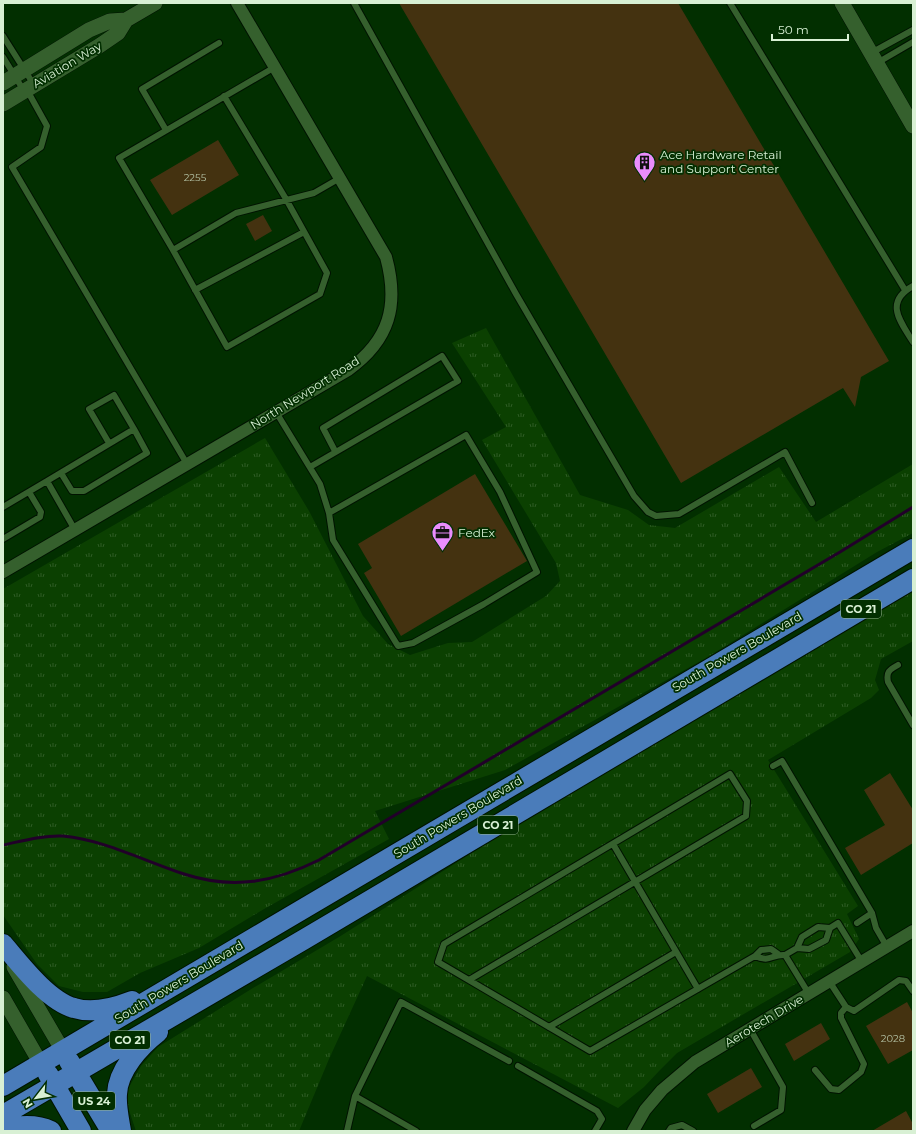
<svg xmlns="http://www.w3.org/2000/svg" width="916" height="1134" font-family="Montserrat,sans-serif">
	<style>
		.grass { fill: url(#grass-tufts) }
		.lines { fill: none; stroke-linecap: round; stroke-linejoin: round }
		.stream { stroke: #210029; stroke-width: 3 }
		.building { fill: #443210 }
		.service-casing { stroke: #011300; stroke-width: 8 }
		.minor-casing { stroke: #011300; stroke-width: 14 }
		.tertiary-casing { stroke: #011300; stroke-width: 16 }
		.trunk-casing { stroke: #011300; stroke-width: 22 }
		.service { stroke: #35602d; stroke-width: 6 }
		.minor { stroke: #35602d; stroke-width: 12 }
		.tertiary { stroke: #35602d; stroke-width: 15 }
		.trunk { stroke: #4a7cba; stroke-width: 20 }
		.labels { text-anchor: middle; stroke-width: 3.5; stroke-linejoin: round; paint-order: stroke }
		.number-label { font-size: 10px; fill: #b3c0a3 }
		.shield { fill: #022f00; stroke: #98b694; stroke-width: 1 }
		.shield-label { font-size: 11px; font-weight: bold; fill: #d8f0d4 }
		.street-label { font-size: 12px; fill: #d8f0d4; stroke: #022f00 }
		.poi-label { font-size: 12px; fill: #d8f0d4; stroke: #022f00; text-anchor: start }
	</style>
	<defs>
		<pattern id="grass-tufts" width="24" height="20" patternUnits="userSpaceOnUse"><rect width="24" height="20" fill="#0b4001"/><path d="M3 7l-1-3M5 7V3M7 7l1-3M15 17l-1-3M17 17v-4M19 17l1-3" fill="none" stroke="#2e5c25"/></pattern>
	</defs>
	<rect width="100%" height="100%" fill="#022f00"/>
	<path class="grass" d="M486,328L580,495L628,510L649,525L675,528L779,467L816,522L913,464V533L877,552L706,658L505,770L375,811L389,839L264,909L199,948L140,973L107,992H83L59,986L37,964L3,915V589L265,438L309,511L363,616L388,644L410,655L448,643L472,642L546,596L560,581L556,563L482,440L506,427L452,343Z
		M913,590V641L881,659L875,680L879,690L871,698L768,760L858,906L847,914L859,939L850,952L677,1053L660,1070L644,1087L618,1108L367,976L329,1059L299,1131H136L128,1107V1089L141,1066L158,1047L253,988L339,937L538,811Z"/>
	<g class="lines">
		<path class="stream" d="M3,845C22,841 43,835 63,836C105,840 144,861 184,874C233,890 275,882 319,860L840,552L913,507"/>
	</g>
	<path class="building" d="M399,3H678L889,361L861,377L855,407L843,388L681,483Z
		M218,140L239,175L172,215L150,180Z
		M263,215L272,231L255,241L246,224Z
		M475,474L527,561L401,636L364,573L372,568L358,544Z
		M890,773L913,810V843L861,875L845,848L885,825L864,790Z
		M907,1002L913,1013V1050L888,1064L866,1026Z
		M821,1023L830,1039L794,1061L785,1044Z
		M751,1068L762,1087L718,1113L707,1094Z
		M906,1111L913,1124V1131H872Z"/>
	<g class="lines">
		<defs>
			<path id="service" d="M354,3L516,294L634,496L648,512L656,516L679,514L785,452L812,503
				M730,3L905,290
				M3,36L34,85
				M871,53L913,30
				M3,57L24,91
				M877,63L913,42
				M275,67L119,158L173,250L236,213L314,193L340,178
				M27,90L47,126L41,147L12,167L187,464
				M166,130L142,89L219,43
				M173,250L227,347L320,294L327,273L286,199L224,96
				M913,286C884,302 900,321 913,342
				M195,290L304,232
				M276,412L320,484L329,513L333,540L398,646L413,643L484,604L537,572L500,492L466,435L329,513
				M310,467L458,381L442,356L323,428L335,451
				M61,473L72,491H84L147,453L134,429
				M47,481L134,429L114,395L89,409L109,443
				M3,507L47,481L75,530
				M3,539L40,517L41,512L29,492
				M898,665C889,670 886,672 888,682L913,725
				M773,766L782,761L872,913L876,928L887,947
				M613,844L698,989
				M857,923L872,913
				M797,948L809,949L826,940L830,928
				M778,954L771,949L761,950L755,956C771,963 771,954 785,955
				M469,980L746,816L747,801L730,774L444,944L438,962L590,1051L755,956
				M829,981L846,1007L854,1011L899,980L906,981L913,991
				M809,994L785,955L797,948L802,937L818,927L830,928L838,923L862,962
				M549,1027L676,952
				M750,1029L783,1087L781,1110L754,1126
				M518,1066L597,1111L602,1119L595,1131
				M815,1070L831,1089L839,1090L861,1072L864,1064L841,1018V1013L846,1007
				M347,1131L355,1096
				M416,1131L355,1096L401,1002L509,1061
				M669,1131L671,1128L682,1125L693,1131"/>
			<path id="minor" d="M3,572L348,370C390,340 399,305 386,257L237,3
				M633,1131L645,1110L662,1090L695,1062L913,931"/>
			<path id="tertiary" d="M842,3L913,126
				M3,83L89,30L110,21L126,20
				M3,104L99,46L118,33L126,20L155,3
				M14,967L63,1051
				M3,998L41,1064"/>
			<path id="trunk" d="M3,944C20,964 48,1001 74,1008C93,1014 114,1008 132,1001
				M69,1061L111,1131
				M48,1074L81,1131
				M3,1086L913,549
				M3,1115L303,940L913,579
				M3,1130C18,1125 36,1124 51,1131
				M121,1131C119,1119 116,1106 117,1094C118,1070 140,1046 158,1032"/>
		</defs>
		<use href="#service" class="service-casing"/>
		<use href="#minor" class="minor-casing"/>
		<use href="#tertiary" class="tertiary-casing"/>
		<use href="#trunk" class="trunk-casing"/>
		<use href="#service" class="service"/>
		<use href="#minor" class="minor"/>
		<use href="#tertiary" class="tertiary"/>
		<use href="#trunk" class="trunk"/>
	</g>
	<defs>
		<symbol id="building-pin" viewBox="-11 -11 22 30"><path d="M0 17L-7.5 6A9.5 9.5 0 1 1 7.5 6Z" fill="#ea8dfd" stroke="#022f00"/><path d="M-4-6H4V6H1V3H-1V6H-4ZM-2.5-4.3h1.7v1.8h-1.7ZM.8-4.3h1.7v1.8H.8ZM-2.5-1h1.7V.8h-1.7ZM.8-1h1.7V.8H.8Z" fill="#111"/></symbol>
		<symbol id="office-pin" viewBox="-11 -11 22 30"><path d="M0 17L-7.5 6A9.5 9.5 0 1 1 7.5 6Z" fill="#ea8dfd" stroke="#022f00"/><path d="M-6-3h4V-5.5h4V-3h4V5H-6ZM-1-4.5V-3h2v-1.5ZM-6 0V1H6V0Z" fill="#111"/></symbol>
	</defs>
	<g fill-rule="evenodd">
		<use href="#building-pin" x="632" y="150" width="25" height="34"/>
		<use href="#office-pin" x="430" y="520" width="25" height="34"/>
	</g>
	<g class="labels">
		<g class="number-label">
			<text x="195" y="181">2255</text>
			<text x="893" y="1042">2028</text>
		</g>
		<g class="shield">
			<rect x="841" y="600" width="40" height="18" rx="3"/>
			<rect x="478" y="816" width="40" height="18" rx="3"/>
			<rect x="110" y="1031" width="40" height="18" rx="3"/>
			<rect x="73" y="1092" width="42" height="18" rx="3"/>
		</g>
		<g class="shield-label">
			<text x="861" y="613">CO 21</text>
			<text x="498" y="829">CO 21</text>
			<text x="130" y="1044">CO 21</text>
			<text x="94" y="1105">US 24</text>
		</g>
		<g class="street-label">
			<text transform="translate(67 65) rotate(-31)" y="4">Aviation Way</text>
			<text transform="translate(305 393) rotate(-32)" y="4">North Newport Road</text>
			<text transform="translate(737 652) rotate(-30)" y="4">South Powers Boulevard</text>
			<text transform="translate(458 817) rotate(-31)" y="4">South Powers Boulevard</text>
			<text transform="translate(179 982) rotate(-31)" y="4">South Powers Boulevard</text>
			<text transform="translate(764 1021) rotate(-31)" y="4">Aerotech Drive</text>
		</g>
		<g class="poi-label">
			<text x="660" y="159">Ace Hardware Retail<tspan x="660" dy="14">and Support Center</tspan></text>
			<text x="458" y="537">FedEx</text>
		</g>
	</g>
	<rect width="916" height="1134" fill="none" stroke="#d8f0d4" stroke-width="8"/>
	<g transform="translate(36 1098) rotate(239)" stroke="#022f00" stroke-width="3" paint-order="stroke">
	<path d="M0-3L7 15L0 10L-7 15Z" fill="#d8f0d4"/>
	<text y="-6" font-size="11" font-weight="bold" text-anchor="middle" fill="#d8f0d4">N</text>
	</g>
	<path d="M772 34v6h76v-6" fill="none" stroke="#d8f0d4" stroke-width="2"/>
	<text x="778" y="34" font-size="12" fill="#d8f0d4" stroke="#022f00" stroke-width="3" paint-order="stroke">50 m</text>
</svg>
